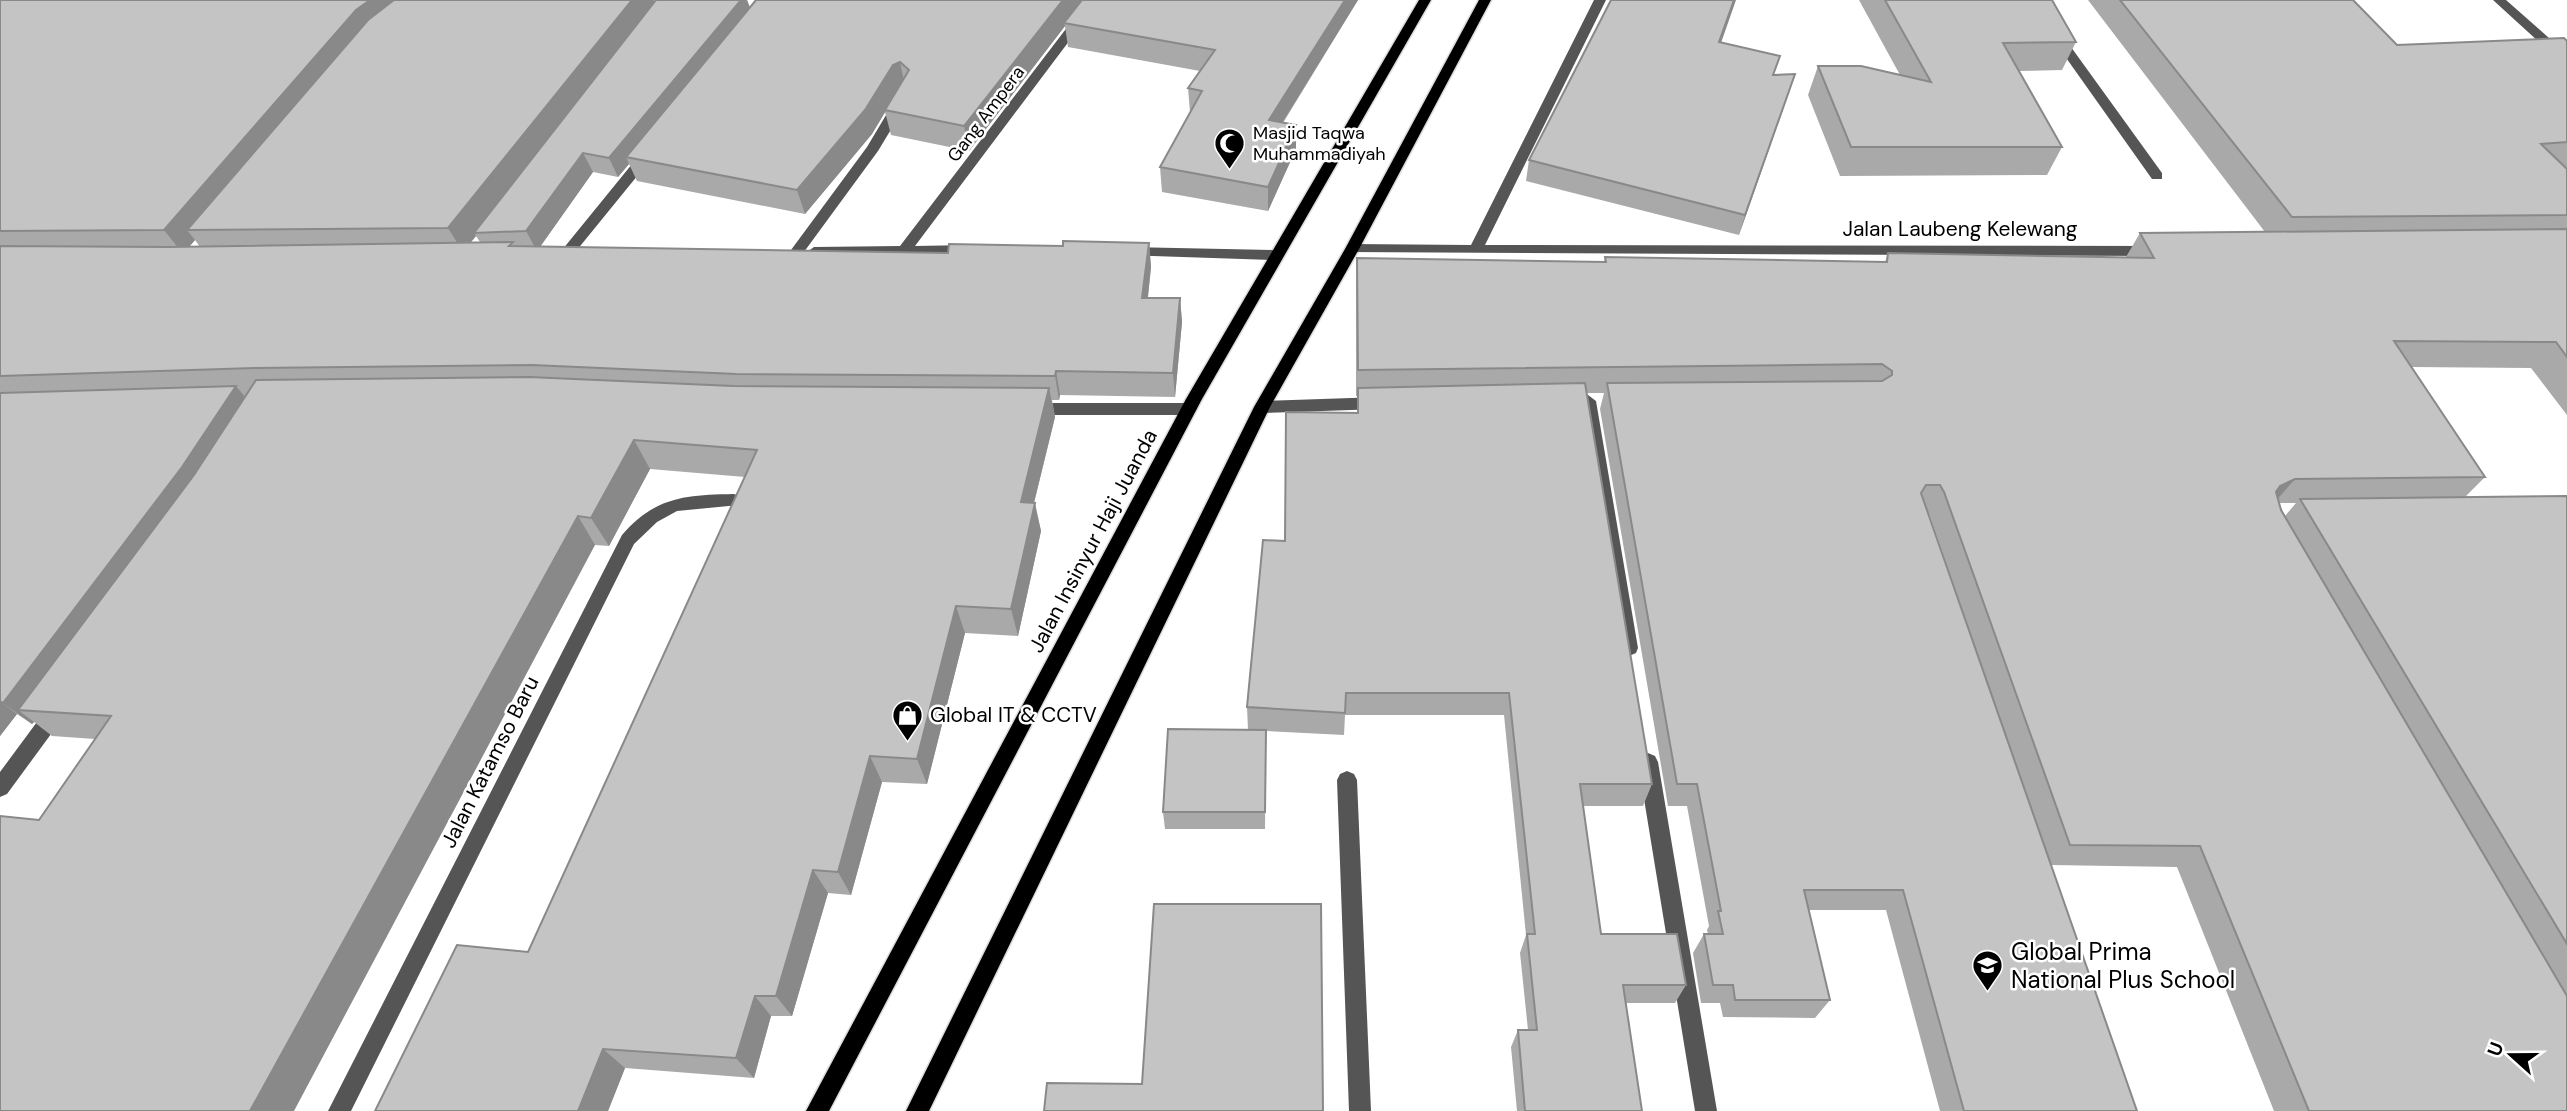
<svg xmlns="http://www.w3.org/2000/svg" width="2567" height="1111" font-family="'DM Sans',sans-serif">
	<style>
		.lines { fill: none; stroke-linecap: round; stroke-linejoin: round }
		.major-casing { stroke: #dbdbdb; stroke-width: 3 }
		.minor { fill: #555; fill-rule: evenodd }
		.major { fill: #000; fill-rule: evenodd }
		.wall { fill: #a9a9a9; fill-rule: evenodd }
		.shaded-wall { fill: #898989 }
		.building { fill: #c4c4c4; stroke: #898989; stroke-width: 2 }
		.labels { text-anchor: middle; stroke-width: 5; stroke-linejoin: round; paint-order: stroke }
		.far-street-label { font-size: 18px; fill: #000; stroke: #fff }
		.far-poi-label { font-size: 18px; fill: #000; stroke: #fff; text-anchor: start }
		.street-label { font-size: 21px; fill: #000; stroke: #fff }
		.poi-label { font-size: 21px; fill: #000; stroke: #fff; text-anchor: start }
		.near-poi-label { font-size: 24px; fill: #000; stroke: #fff; text-anchor: start }
	</style>
	<rect width="100%" height="100%" fill="#fff"/>
	<g class="lines">
		<defs>
			<path id="major" d="M1419,0H1431L1202,399L829,1111H806L1186,399Z
				M1479,0H1491L1359,249L1270,407L929,1111H906L1254,407L1345,249Z"/>
		</defs>
		<use href="#major" class="major-casing"/>
		<path class="minor" d="M1088,0H1100L915,246L971,245L976,247L978,250L976,253L809,255L807,252L814,247L900,246Z
			M1594,0H1606L1485,245L2154,246L2161,251L2154,256L1347,252L1345,249L1352,244L1471,245Z
			M2025,0H2037L2162,173V179H2152Z
			M2493,0H2506L2567,54V65L2563,64Z
			M900,99L907,103L878,151L801,256H791L789,253L791,250L867,147L895,100Z
			M646,152L651,153V159L568,261H558L556,258L558,255L641,153Z
			M1128,247L1275,250L1282,255L1275,260L1123,255L1121,252L1123,249Z
			M1588,395L1596,401L1638,648L1636,653L1629,656L1622,653L1620,648L1580,401Z
			M1381,397L1389,403L1381,409L1262,413L1254,407L1262,401Z
			M1032,403H1189L1197,409L1189,415H1032L1024,409Z
			M733,494L739,495L741,500L739,505L677,511L657,522L634,544L351,1111H328L622,535C655,497 685,495 733,494Z
			M58,701L65,703L67,709L65,715L7,794L0,797V772L51,703Z
			M1648,753L1655,756L1658,762L1717,1111H1695L1638,762L1641,756Z
			M1347,771L1354,774L1357,780L1371,1111H1349L1337,780L1340,774Z"/>
		<use href="#major" class="major"/>
	</g>
	<path class="wall" d="M0,0L655,2L656,0H1358L1283,123L1296,149L1268,211L1162,192L1160,167L1190,112L1188,88L1200,71L1068,47L1065,26L969,151L891,135L885,112L872,134L805,214L637,181L629,164L618,177L593,172L540,247L948,253L1063,246L1149,243L1151,267L1148,298H1180L1182,322L1175,397L1060,395L1059,400H1052L1055,417L1034,503L1041,531L1018,636L965,633L927,784L882,782L851,895L828,893L792,1016H771L754,1078L625,1068L608,1111H375L528,952L745,477L650,469L609,546L595,545L39,820L95,739L52,736L34,722L32,724L17,714L0,736ZM747,0H755L750,7ZM476,236L480,242L470,243ZM195,240L200,247H189Z
		M1859,0H2052L2076,42L2062,70L2019,71L2062,147L2047,175L1840,176L1808,95L1818,66L1900,75Z
		M2088,0H2353L2397,45L2567,41V167H2565L2567,169V415L2531,368L2412,367L2485,477L2465,497L2567,496V1111H2274L2177,867L2051,865L2137,1111H1940L1886,910H1808L1830,1000L1815,1018L1723,1017L1720,1003H1701L1693,953L1704,934H1708L1707,930L1709,926L1687,806H1668L1600,409L1604,393H1586L1652,784L1643,806H1583L1601,934L1686,985L1675,1003H1626L1642,1111H1517L1511,1047L1518,1030H1528L1520,953L1526,935L1504,715H1345L1344,735L1266,731L1265,829H1165L1163,812L1248,730L1247,707L1285,541L1357,413L1358,396H1356V284L1357,258L1604,262L1605,257L1885,262L1888,253L2126,257L2140,233L2265,232ZM2279,503H2296L2285,516ZM1928,512L1930,516L1992,696Z
		M1721,43L1774,75L1788,95L1739,235L1526,181L1529,160Z"/>
	<path class="shaded-wall" d="M370,0H415L187,230L195,240L183,254L164,230L356,10Z
		M632,0H654L656,5L474,233L476,236L463,252L448,228Z
		M741,0H747L752,14L626,157L629,164L618,177L609,158Z
		M1063,0H1085L1064,23L1065,26L969,151L964,126Z
		M1345,0H1358L1269,144V120Z
		M1734,0H1736L1714,63L1719,42Z
		M900,62L905,86L899,89L872,134L805,214L797,190L893,65Z
		M1795,74L1788,95L1739,235L1745,215Z
		M1296,125V149L1268,211V187Z
		M583,153L593,172L537,251L526,231Z
		M1149,243L1151,267L1145,322L1142,298Z
		M1180,298L1182,322L1175,397L1173,373Z
		M1056,371L1060,395L1059,400L1055,376Z
		M236,386L256,410L18,710L34,722L32,724L3,703Z
		M1049,388L1055,417L1027,531L1021,502Z
		M634,440L650,469L609,546L591,518Z
		M2295,479L2274,503L2259,511L2280,486Z
		M1035,503L1041,531L1018,636L1011,609Z
		M578,516L595,545L294,1111H250Z
		M956,606L965,633L927,784L917,759Z
		M0,701L17,714L0,736Z
		M870,756L882,782L851,895L838,872Z
		M813,870L828,893L792,1016L776,996Z
		M755,996L771,1016L754,1078L736,1058Z
		M603,1049L625,1068L608,1111H578Z"/>
	<path class="building" d="M0,0H370L356,10L164,230L0,231Z
		M394,0H632L448,228L187,230L368,20Z
		M656,0H741L609,158L583,153L526,231L474,233Z
		M756,0H1063L964,126L885,110L909,70L900,62L893,65L865,110L797,190L626,157Z
		M1082,0H1345L1269,120L1296,125L1268,187L1160,167L1202,91L1188,88L1215,50L1064,23Z
		M1611,0H1734L1719,42L1780,56L1773,75L1795,74L1745,215L1529,160Z
		M1885,0H2052L2076,42L2003,43L2062,147H1851L1818,66H1861L1931,82Z
		M2120,0H2353L2397,45L2564,38L2567,41V142L2541,144L2567,169V215L2292,217Z
		M2567,229V357L2556,342L2394,341L2485,477L2295,479L2280,486L2276,492L2281,510L2567,996V1111H2309L2200,846L2070,845L1944,492L1940,485H1926L1921,493L2137,1111H1964L1903,890H1804L1830,1000H1735L1733,985H1713L1704,934H1723L1718,911H1721L1697,784H1677L1607,383L1882,381L1892,375V371L1882,364L1358,370L1357,258L1606,262L1605,257L1887,262L1888,253L2154,258L2140,233Z
		M1063,241L1149,243L1142,298H1180L1173,373L1056,371L1055,376L736,374L532,365L255,368L0,376V246L168,247L513,242L509,246L948,253L949,244L1063,246Z
		M529,377L733,386L1049,388L1021,502L1035,503L1011,609L956,606L917,759L870,756L838,872L813,870L776,996H755L736,1058L603,1049L578,1111H375L457,945L528,952L757,450L634,440L591,518L578,516L250,1111H0V816L39,820L111,716L18,710L194,475L256,380Z
		M1585,383L1652,784H1580L1601,934H1677L1686,985H1623L1642,1111H1525L1518,1030H1537L1527,934H1535L1509,693H1346L1345,713L1247,707L1263,540L1285,541L1286,412L1358,413V388Z
		M236,386L182,467L3,703L0,701V393Z
		M2567,496V944L2300,499Z
		M1168,729L1266,730L1265,812H1163Z
		M1154,904H1321L1323,1111H1044L1047,1083L1142,1084Z"/>
	<defs>
		<symbol id="mosque-pin" viewBox="-11 -11 22 30"><path d="M0 17L-7.5 6A9.5 9.5 0 1 1 7.5 6Z" fill="#000" stroke="#fff"/><path d="M3.5-4.9A6 6 0 1 0 3.5 4.9A5 5 0 1 1 3.5-4.9Z" fill="#fff"/></symbol>
		<symbol id="shop-pin" viewBox="-11 -11 22 30"><path d="M0 17L-7.5 6A9.5 9.5 0 1 1 7.5 6Z" fill="#000" stroke="#fff"/><path d="M-5-2.5h2.3a2.7 3.5 0 0 1 5.4 0H5L5.5 6h-11ZM-1.5-2.5h3a1.5 2.3 0 0 0-3 0Z" fill="#fff"/></symbol>
		<symbol id="school-pin" viewBox="-11 -11 22 30"><path d="M0 17L-7.5 6A9.5 9.5 0 1 1 7.5 6Z" fill="#000" stroke="#fff"/><path d="M0-5L7-2L0 1L-7-2ZM-4 1L0 2.5L4 1V4Q0 6-4 4Z" fill="#fff"/></symbol>
	</defs>
	<g fill-rule="evenodd">
		<use href="#mosque-pin" x="1212" y="126" width="35" height="47"/>
		<use href="#shop-pin" x="890" y="698" width="35" height="47"/>
		<use href="#school-pin" x="1970" y="948" width="35" height="47"/>
	</g>
	<g class="labels">
		<g class="far-street-label">
			<text transform="translate(986 114) rotate(-53)" y="6">Gang Ampera</text>
		</g>
		<g class="far-poi-label">
			<text x="1253" y="139">Masjid Taqwa<tspan x="1253" dy="21">Muhammadiyah</tspan></text>
		</g>
		<g class="street-label">
			<text x="1960" y="236">Jalan Laubeng Kelewang</text>
			<text transform="translate(1093 541) rotate(-62)" y="7">Jalan Insinyur Haji Juanda</text>
			<text transform="translate(490 762) rotate(-63)" y="7">Jalan Katamso Baru</text>
		</g>
		<g class="poi-label">
			<text x="930" y="722">Global IT &amp; CCTV</text>
		</g>
		<g class="near-poi-label">
			<text x="2011" y="960">Global Prima<tspan x="2011" dy="28">National Plus School</tspan></text>
		</g>
	</g>
	<g transform="translate(2511 1055) rotate(291)" stroke="#ffffff" stroke-width="5" paint-order="stroke">
	<path d="M0-5L12 26L0 18L-12 26Z" fill="#000000"/>
	<text y="-10" font-size="19" font-weight="bold" text-anchor="middle" fill="#000000">U</text>
	</g>
</svg>
